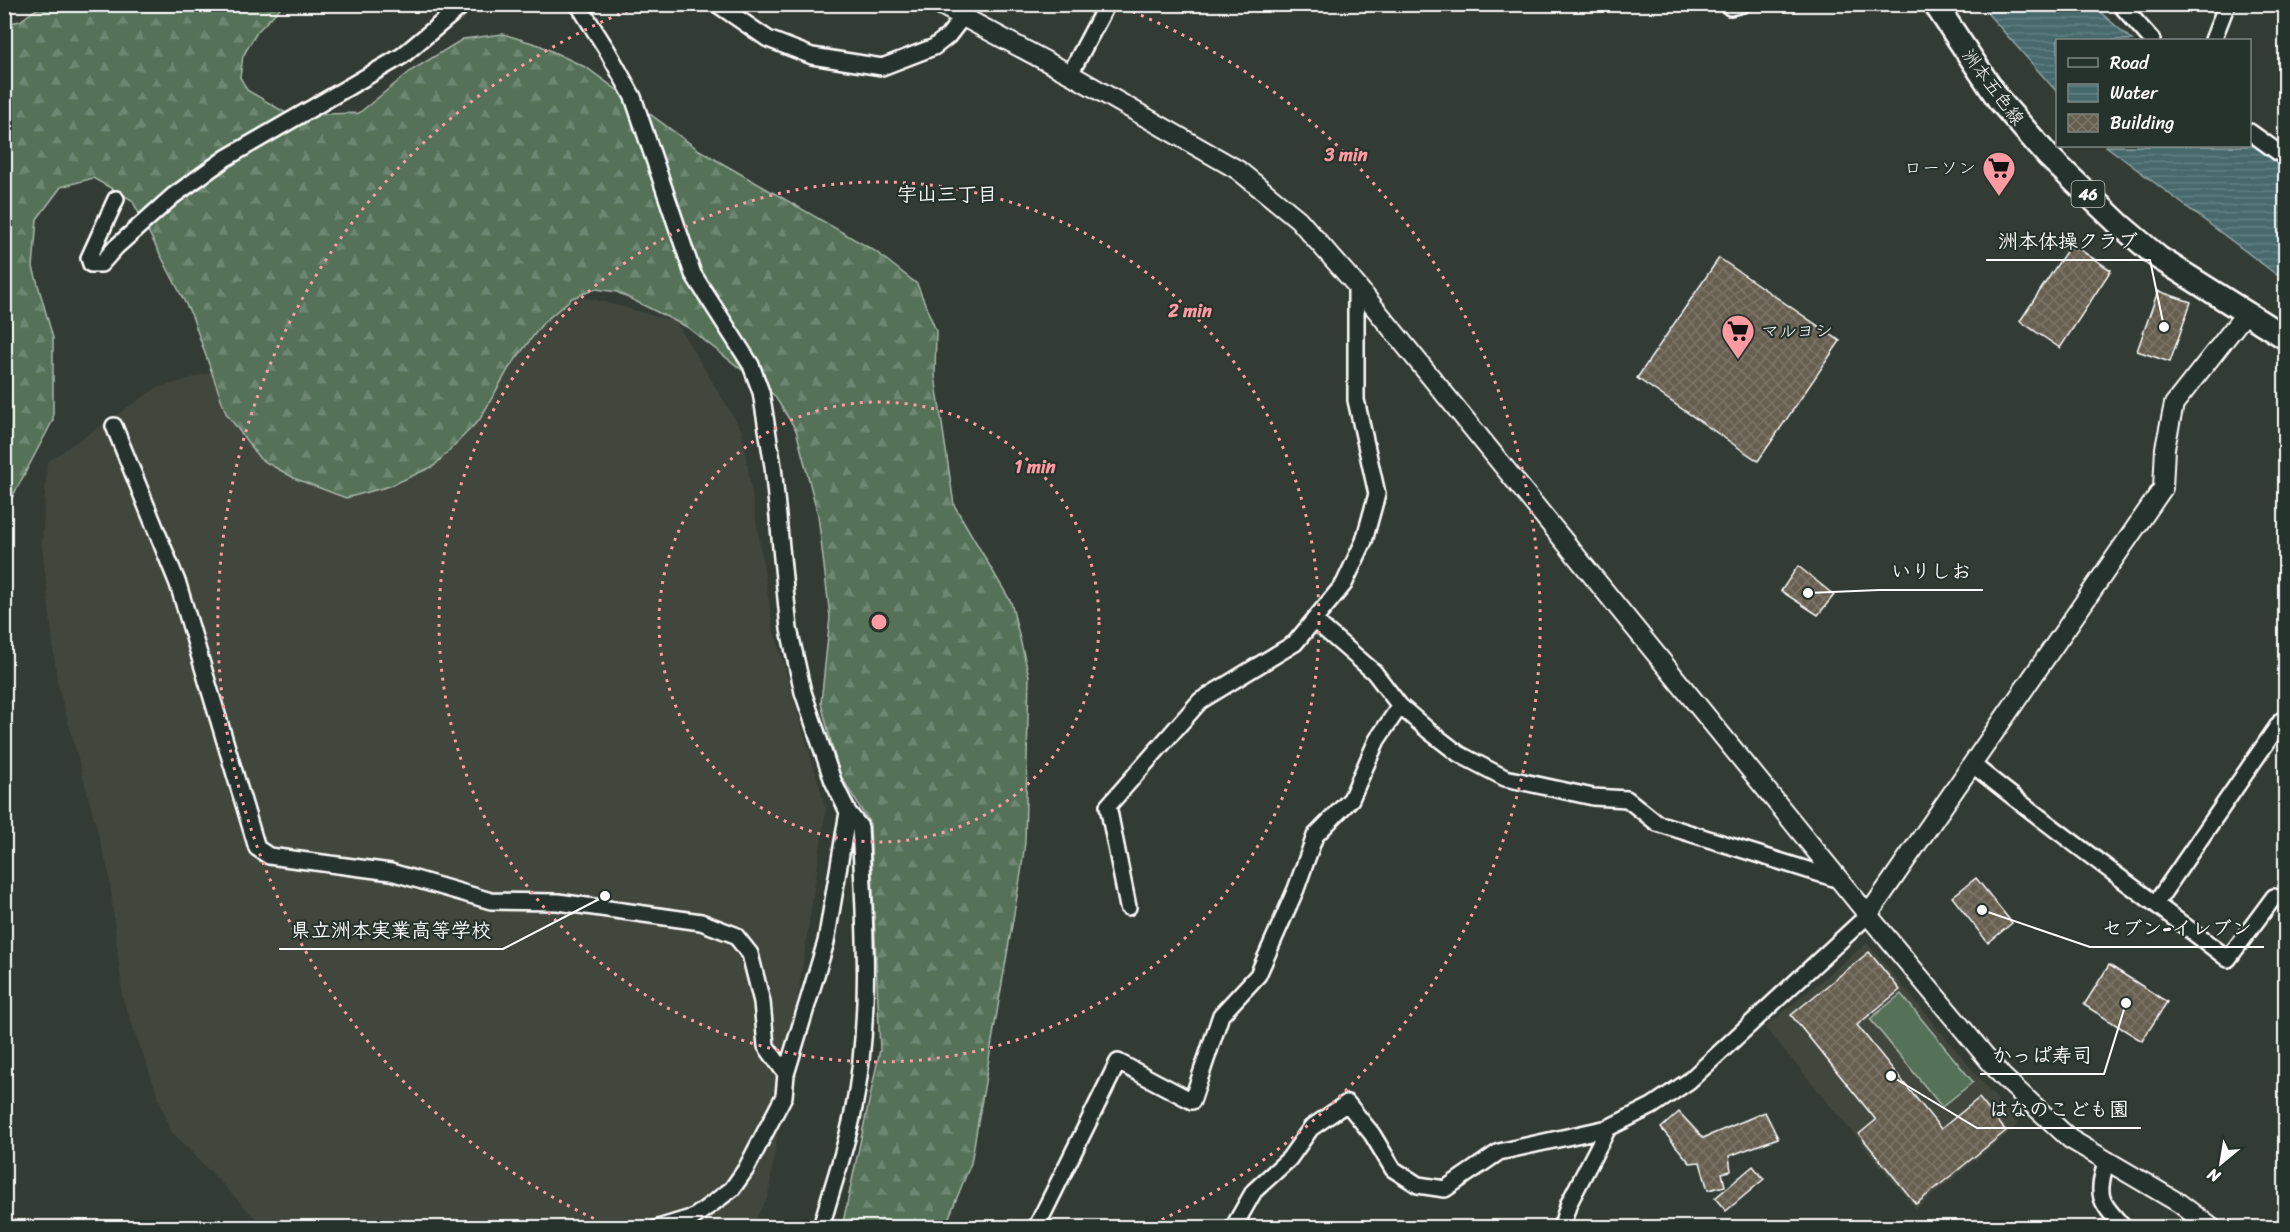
<svg xmlns="http://www.w3.org/2000/svg" width="2290" height="1232" font-family="Sriracha,'Klee One',sans-serif">
	<style>
		.built { fill: #42463c }
		.forest { fill: url(#forest-firs); stroke: #aab8ac; stroke-width: 1.5 }
		.garden { fill: #557259; stroke: #aab8ac; stroke-width: 1.5 }
		.water { fill: url(#water-rules); stroke: #90a5a7; stroke-width: 1.5 }
		.building { fill: url(#building-cross-hatch); stroke: #fff; stroke-width: 1.5 }
		.lines { fill: none; stroke-linecap: round; stroke-linejoin: round }
		.minor-casing { stroke: #fff; stroke-width: 20 }
		.tertiary-casing { stroke: #fff; stroke-width: 22 }
		.primary-casing { stroke: #fff; stroke-width: 27 }
		.minor { stroke: #26332d; stroke-width: 15 }
		.tertiary { stroke: #26332d; stroke-width: 18 }
		.primary { stroke: #26332d; stroke-width: 22 }
		.ring { fill: none; stroke: #ff9aa2; stroke-width: 3; stroke-dasharray: 3 6 }
		.labels { text-anchor: middle; stroke-width: 4.5; stroke-linejoin: round; paint-order: stroke }
		.shield { fill: #26332d; stroke: #bec2c0; stroke-width: 1.5 }
		.shield-label { font-size: 16px; font-weight: bold; fill: #fff }
		.street-label { font-size: 18px; fill: #fff; stroke: #26332d }
		.poi-label { font-size: 18px; fill: #fff; stroke: #26332d; text-anchor: end }
		.neighbourhood-label { font-size: 20px; font-weight: bold; fill: #fff; stroke: #26332d }
		.centre { fill: #ff9aa2; stroke: #26332d; stroke-width: 3 }
		.ring-label { font-size: 18px; text-anchor: middle; font-weight: bold; fill: #ff9aa2; stroke: #26332d; stroke-width: 4.5; stroke-linejoin: round; paint-order: stroke }
		.leader { fill: none; stroke: #fff; stroke-width: 2 }
		.callout-dot { fill: #fff; stroke: #26332d; stroke-width: 2 }
		.callout-label { font-size: 20px; text-anchor: middle; font-weight: bold; fill: #fff; stroke: #26332d; stroke-width: 4.5; stroke-linejoin: round; paint-order: stroke }
	</style>
	<defs>
		<pattern id="forest-firs" width="22" height="20" patternUnits="userSpaceOnUse" patternTransform="scale(1.5)"><rect width="22" height="20" fill="#557259"/><path d="M5 1l3.5 6h-7zM16 11l3.5 6h-7z" fill="#6e8772"/></pattern>
		<pattern id="water-rules" width="6" height="5" patternUnits="userSpaceOnUse" patternTransform="scale(1.5)"><rect width="6" height="5" fill="#46696c"/><path d="M0 2.5h6" fill="none" stroke="#628082"/></pattern>
		<pattern id="building-cross-hatch" width="8" height="8" patternUnits="userSpaceOnUse" patternTransform="scale(1.5)"><rect width="8" height="8" fill="#665e4f"/><path d="M0 0l8 8M0 8l8-8" fill="none" stroke="#7d7669"/></pattern>
	</defs>
	<rect width="100%" height="100%" fill="#333c34"/>
	<filter id="ink" filterUnits="userSpaceOnUse"><feTurbulence type="fractalNoise" baseFrequency=".0167" numOctaves="2"/><feDisplacementMap in="SourceGraphic" scale="12" xChannelSelector="R" yChannelSelector="G"/><feConvolveMatrix kernelMatrix="1 2 1 2 8 2 1 2 1" color-interpolation-filters="sRGB"/></filter>
	<g filter="url(#ink)">
		<path class="built" d="M499,286L597,300L676,322L742,431L773,628L826,809L768,1197L751,1227H264L171,1131L123,1000L109,873L57,681L42,544L47,462L155,389Z
			M1867,943L2018,1125L1916,1209L1765,1027Z"/>
		<path class="forest" d="M42,5H283L257,32L243,56L240,77L247,90L289,115L359,113L412,70L463,39L503,34L539,45L587,68L699,150L875,251L917,284L936,331L935,376L954,505L1011,602L1029,676L1025,842L1021,873L971,1163L945,1227H842L880,1050L870,824L839,773L821,703L830,617L818,515L796,430L774,395L687,327L617,292L596,289L572,298L543,323L509,368L480,419L434,466L390,486L346,498L296,479L260,459L226,413L192,316L132,200L93,178L61,187L37,219L33,267L53,338V420L5,511V24L20,21Z"/>
		<path class="garden" d="M1901,994L1973,1082L1942,1107L1870,1019Z"/>
		<path class="water" d="M1983,5H2092L2132,40H2058L2057,92L1989,15Z
			M2250,143L2285,168V281L2106,146H2250Z"/>
		<path class="building" d="M2071,244L2111,270L2060,348L2020,321Z
			M1719,258L1840,341L1758,461L1637,378Z
			M2158,291L2191,302L2170,362L2137,351Z
			M1798,566L1834,595L1818,615L1781,591Z
			M1976,878L2012,923L1988,943L1952,897Z
			M1869,952L1900,990L1857,1025L1941,1129L1979,1098L2006,1131L1916,1204L1859,1134L1876,1120L1791,1015Z
			M2109,965L2167,1002L2142,1041L2084,1005Z
			M1679,1112L1703,1138L1765,1112L1778,1138L1729,1156L1731,1171L1722,1173L1725,1186L1708,1190L1700,1162L1690,1163L1661,1128Z
			M1753,1166L1764,1179L1726,1211L1715,1198Z"/>
		<g class="lines">
			<defs>
				<path id="minor" d="M578,4L607,50L633,97L693,274L751,365L761,392L773,466L789,629L803,692L833,781L848,812L860,827C865,922 872,1019 853,1113C845,1152 831,1190 821,1228
					M717,4L768,39L812,56L882,67L934,47L948,36L962,18
					M2120,4L2152,40
					M1730,7L1743,4
					M2213,40L2227,4
					M1070,74L1107,4
					M2250,132L2286,158
					M116,199L89,258L91,264H101L116,247L173,196L226,158L402,56L464,4
					M114,426L178,584L257,848L269,856L391,872L491,901L558,902L701,922L735,935L750,954L762,1002L766,1046L786,1074
					M1315,621L1374,672L1400,706L1429,731L1459,754L1505,778L1593,797L1627,799L1657,823L1840,880
					M1972,764C2055,832 2143,893 2228,959L2274,897
					M2156,903L2282,720
					M1128,907L1108,806L1200,701L1295,643L1344,584L1364,541L1377,494L1356,400V285
					M2106,1161C2097,1198 2098,1199 2124,1228
					M658,1228L694,1217L732,1189L746,1169L784,1096L786,1074L826,942L848,812
					M1036,1228L1118,1062L1192,1101L1221,1015L1258,975L1296,889L1315,836L1351,799L1377,740L1400,706
					M1233,1228L1254,1191L1289,1159L1311,1128L1347,1103L1372,1134L1393,1169L1418,1185L1445,1189L1499,1152L1608,1128L1652,1106L1689,1081L1868,915
					M1561,1228L1569,1203L1608,1128"/>
				<path id="tertiary" d="M939,4L1070,74L1238,170L1298,219L1356,285L1868,915L2002,1076L2070,1139L2179,1203L2212,1228
					M1868,915L2163,488L2165,448L2174,404L2245,314"/>
				<path id="primary" d="M1935,4L1999,100L2048,156L2120,225L2159,258L2286,338"/>
			</defs>
			<use href="#minor" class="minor-casing"/>
			<use href="#tertiary" class="tertiary-casing"/>
			<use href="#primary" class="primary-casing"/>
			<use href="#minor" class="minor"/>
			<use href="#tertiary" class="tertiary"/>
			<use href="#primary" class="primary"/>
		</g>
	</g>
	<g class="ring">
		<circle cx="879" cy="622" r="220"/>
		<circle cx="879" cy="622" r="440"/>
		<path d="M610 1226A661 661 0 0 1 642 5M1116 5A661 661 0 0 1 1148 1226"/>
	</g>
	<defs>
		<symbol id="supermarket-pin" viewBox="-11 -11 22 30"><path d="M0 17L-7.5 6A9.5 9.5 0 1 1 7.5 6Z" fill="#ff9aa2" stroke="#26332d"/><path d="M-6-5.5h2.5l.6 2H6L4.5 2H-2.5L-4.4-4H-6ZM-1.5 3.2a1.3 1.3 0 1 0 .1 0ZM3 3.2a1.3 1.3 0 1 0 .1 0Z" fill="#111"/></symbol>
	</defs>
	<g fill-rule="evenodd">
		<use href="#supermarket-pin" x="1980" y="149" width="38" height="52"/>
		<use href="#supermarket-pin" x="1719" y="312" width="38" height="52"/>
	</g>
	<g class="labels">
		<rect class="shield" x="2071.5" y="181" width="33" height="26" rx="4.5"/>
		<g class="shield-label">
			<text x="2088" y="200">46</text>
		</g>
		<g class="street-label">
			<text transform="translate(1993 87) rotate(53)" y="6">洲本五色線</text>
		</g>
		<g class="poi-label">
			<text x="1976" y="174">ローソン</text>
			<text x="1761" y="337" text-anchor="start">マルヨシ</text>
		</g>
		<g class="neighbourhood-label">
			<text x="947" y="201">宇山三丁目</text>
		</g>
	</g>
	<circle cx="879" cy="622" r="9" class="centre"/>
	<g class="ring-label">
		<text x="1346" y="161">3 min</text>
		<text x="1190" y="317">2 min</text>
		<text x="1035" y="473">1 min</text>
	</g>
	<path class="leader" d="M2164 327L2150 260H1986M1808 593L1879 590H1983M1982 910L2090 947H2264M605 896L503 949H279M2126 1003L2104 1074H1980M1891 1076L1977 1128H2141"/>
	<g class="callout-dot">
		<circle cx="2164" cy="327" r="6"/>
		<circle cx="1808" cy="593" r="6"/>
		<circle cx="1982" cy="910" r="6"/>
		<circle cx="605" cy="896" r="6"/>
		<circle cx="2126" cy="1003" r="6"/>
		<circle cx="1891" cy="1076" r="6"/>
	</g>
	<g class="callout-label">
		<text x="2068" y="248">洲本体操クラブ</text>
		<text x="1931" y="578">いりしお</text>
		<text x="2177" y="935">セブン-イレブン</text>
		<text x="391" y="937">県立洲本実業高等学校</text>
		<text x="2042" y="1062">かっぱ寿司</text>
		<text x="2059" y="1116">はなのこども園</text>
	</g>
	<rect width="2290" height="1232" fill="none" stroke="#26332d" stroke-width="24"/>
	<rect x="12" y="12" width="2266" height="1208" fill="none" stroke="#fff" stroke-width="2" filter="url(#ink)"/>
	<rect x="2056" y="39" width="195" height="108" fill="#26332d" stroke="#7d8581" stroke-width="1.5"/>
	<rect x="2068" y="58" width="30" height="9" fill="#26332d" stroke="#7d8581" stroke-width="1.5"/>
	<text x="2110" y="69" font-size="18" fill="#ffffff">Road</text>
	<rect x="2068" y="84" width="30" height="18" fill="url(#water-rules)" stroke="#7d8581" stroke-width="1.5"/>
	<text x="2110" y="99" font-size="18" fill="#ffffff">Water</text>
	<rect x="2068" y="114" width="30" height="18" fill="url(#building-cross-hatch)" stroke="#7d8581" stroke-width="1.5"/>
	<text x="2110" y="129" font-size="18" fill="#ffffff">Building</text>
	<g transform="translate(2221 1163) rotate(210)" stroke="#26332d" stroke-width="4.5" paint-order="stroke">
	<path d="M0-4.5L10 22L0 15L-10 22Z" fill="#ffffff"/>
	<text y="-9" font-size="16" font-weight="bold" text-anchor="middle" fill="#ffffff">N</text>
	</g>
</svg>
